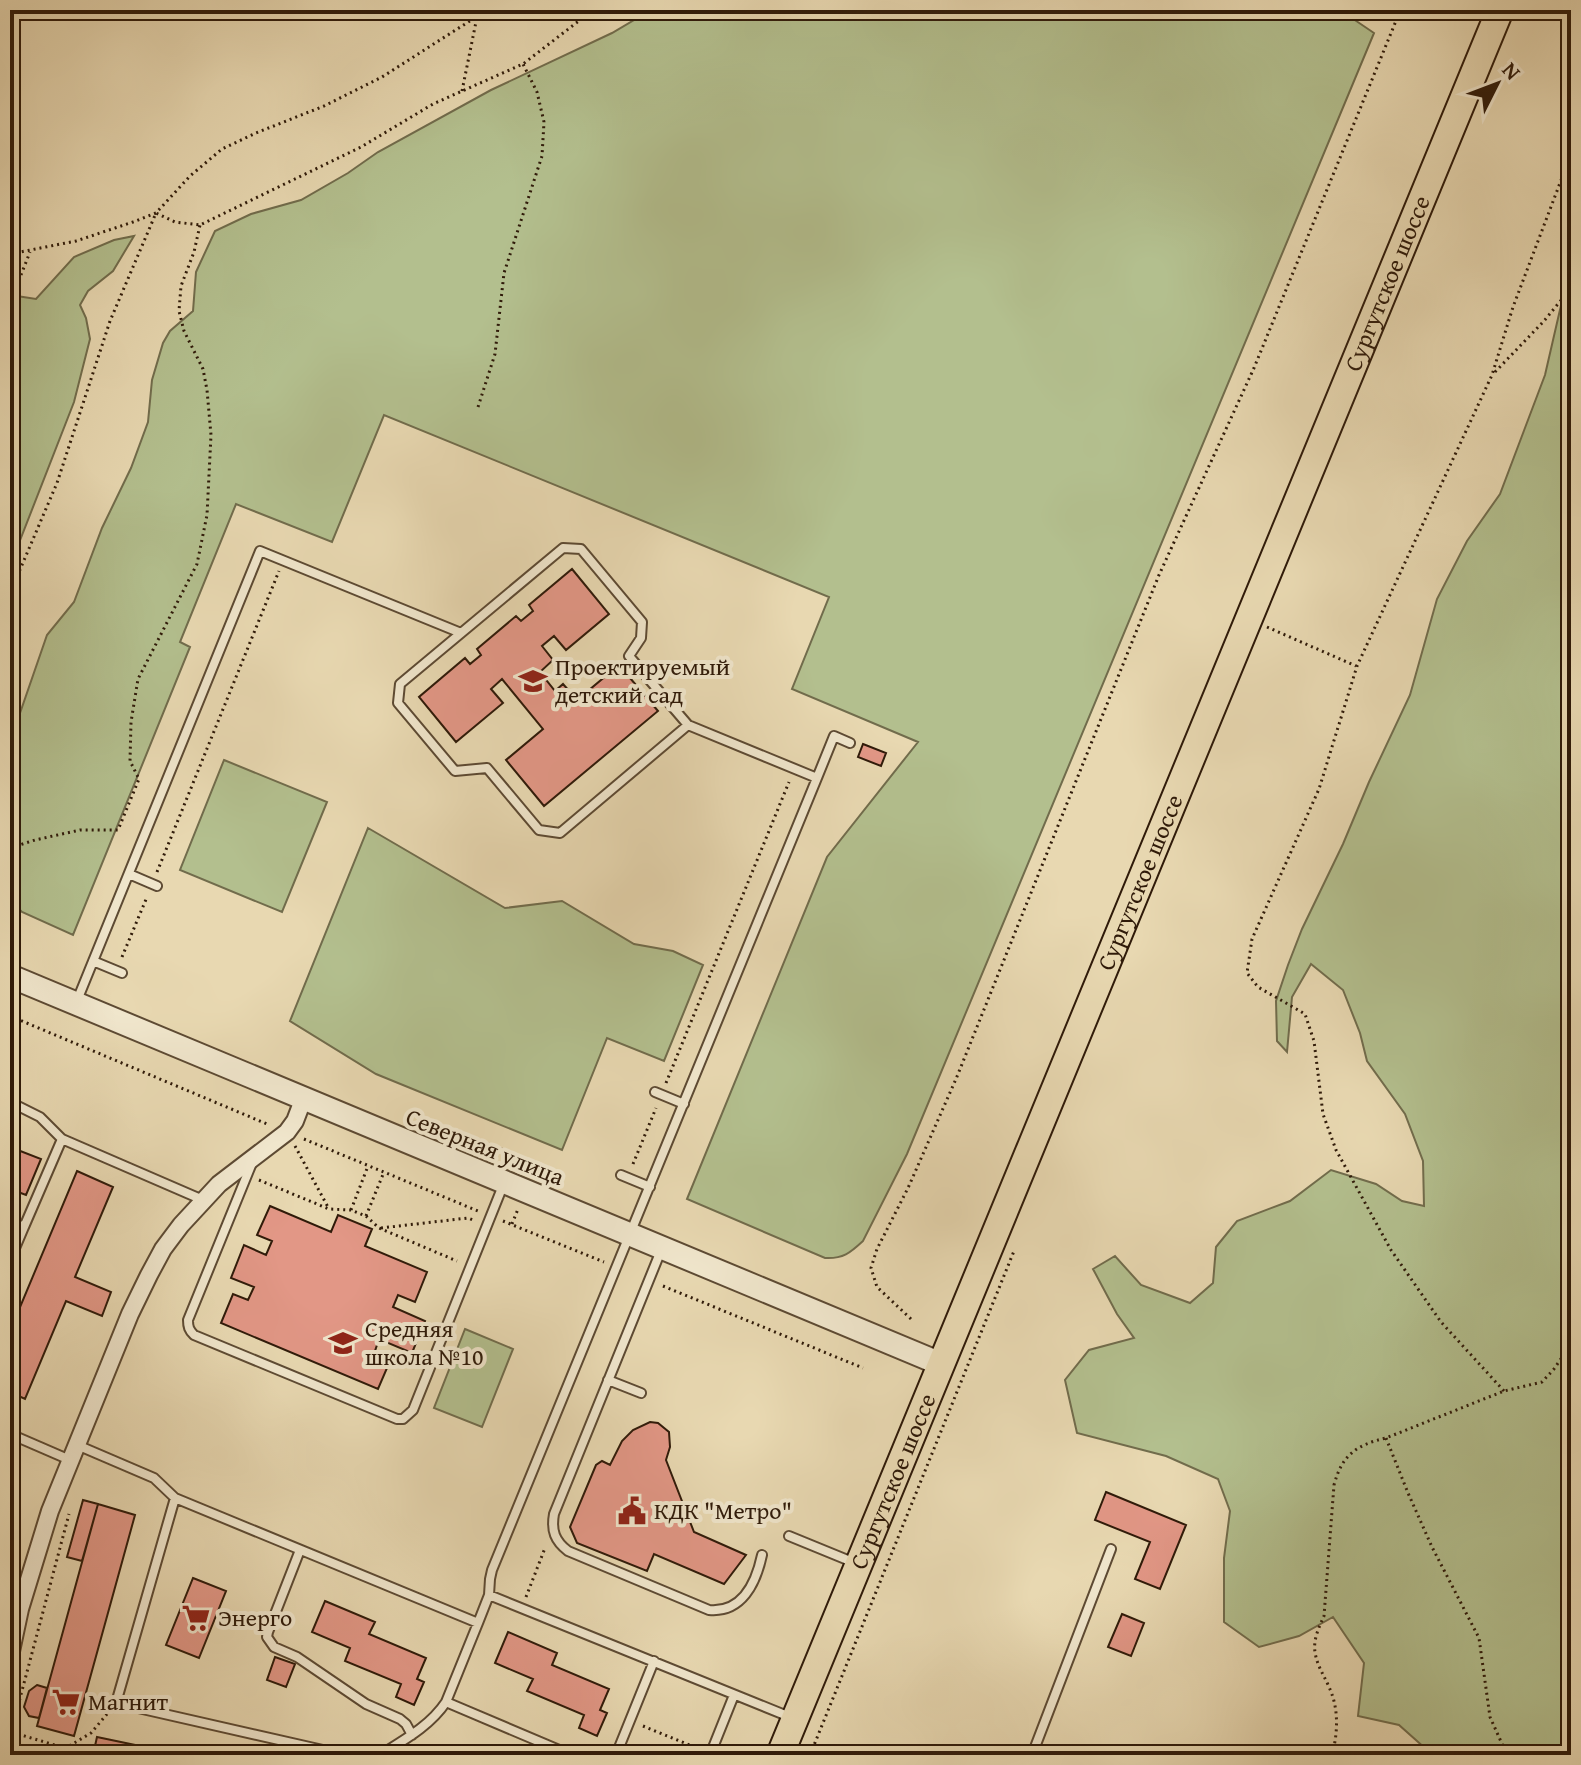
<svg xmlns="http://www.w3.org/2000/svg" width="1581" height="1765" font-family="'Gentium Book Plus',serif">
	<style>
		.green { fill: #b3bf8e; stroke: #716c4c; stroke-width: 2 }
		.building { fill: #e29786; stroke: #2f1a09; stroke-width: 2 }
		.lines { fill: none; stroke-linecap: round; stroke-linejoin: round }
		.service-casing { stroke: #5d4a33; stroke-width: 12 }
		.minor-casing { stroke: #5d4a33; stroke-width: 20 }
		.tertiary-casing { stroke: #5d4a33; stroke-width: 26 }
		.primary-casing { stroke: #2f1a09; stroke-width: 30 }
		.path { stroke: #2f1a09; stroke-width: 3; stroke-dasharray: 2 4; stroke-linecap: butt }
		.service { stroke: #f0e6cc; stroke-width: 8 }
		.minor { stroke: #f0e6cc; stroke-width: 16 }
		.tertiary { stroke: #f0e6cc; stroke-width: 22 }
		.primary { stroke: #e8d8b1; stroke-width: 26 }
		.labels { text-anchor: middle; stroke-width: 8; stroke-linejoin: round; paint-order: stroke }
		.street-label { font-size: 24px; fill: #2f1a09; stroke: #f0e6cc }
		.poi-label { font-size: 24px; fill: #2f1a09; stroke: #f0e6cc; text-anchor: start }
	</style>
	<rect width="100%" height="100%" fill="#e8d8b1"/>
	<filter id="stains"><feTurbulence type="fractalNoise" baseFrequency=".0025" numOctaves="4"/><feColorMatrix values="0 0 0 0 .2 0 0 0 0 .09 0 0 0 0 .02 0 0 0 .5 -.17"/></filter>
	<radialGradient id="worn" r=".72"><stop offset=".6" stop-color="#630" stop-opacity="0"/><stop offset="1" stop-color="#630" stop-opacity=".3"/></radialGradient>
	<path class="green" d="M651,10H1340L1374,33L907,1154L863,1241C850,1253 843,1259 825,1258L687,1199L827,857L918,742L792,689L829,597L384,415L332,542L236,504L180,642L190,647L73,935L22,912L10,900L14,878L10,872V729L20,713L47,635L74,602L102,528L131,468L148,422L152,380L163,343L170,331L193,311L196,272L215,231L251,214L301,200L348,173L378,152L491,90L612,33Z
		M134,236L113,271L88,291L80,305L86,318L90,339L74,402L10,566V295L36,299L74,257L114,240Z
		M1571,280V1755H1374L1426,1749L1399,1725L1358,1716L1364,1663L1333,1617L1299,1636L1259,1647L1224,1622V1558L1230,1511L1218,1479L1166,1456L1077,1433L1065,1380L1089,1350L1134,1338L1117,1314L1093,1269L1115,1256L1141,1285L1190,1303L1213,1283L1216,1247L1237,1221L1290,1201L1331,1170L1376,1184L1402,1201L1424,1206L1423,1161L1405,1114L1367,1061L1360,1033L1343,990L1311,964L1292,997L1287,1052L1277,1041L1276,1001L1288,965L1302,929L1343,844L1369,782L1410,695L1437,599L1467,541L1500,494L1545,375L1562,301Z
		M224,760L327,802L282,912L180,870Z
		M368,828L505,908L562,901L634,944L673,951L703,965L664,1061L607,1038L562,1150L376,1074L290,1021Z
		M465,1329L513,1349L482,1427L434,1408Z"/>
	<path class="building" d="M572,569L609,614L566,650L554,636L542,646L553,660L540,672L555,691L563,684L577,700L619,665L658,711L544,806L506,760L543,729L502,679L491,689L503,703L456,742L419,697L465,658L470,664L481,655L477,649L516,616L521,621L533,611L529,605Z
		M863,744L886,753L881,766L858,757Z
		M10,1147L41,1159L26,1195L10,1189Z
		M77,1171L113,1187L75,1277L111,1292L102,1316L66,1301L25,1399L10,1392V1331Z
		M270,1206L331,1232L338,1215L372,1229L365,1246L427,1272L415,1302L398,1295L393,1307L425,1321L412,1353L379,1339L374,1354L390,1361L378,1389L221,1323L233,1294L248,1300L254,1287L231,1278L244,1245L266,1255L272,1241L257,1235Z
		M650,1422L658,1423L669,1432L670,1447L666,1460L694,1532L746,1555L724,1584L654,1554L647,1571L577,1543L570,1527L596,1465L602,1461L610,1465L622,1441L633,1430Z
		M1106,1492L1186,1525L1160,1589L1135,1579L1150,1542L1095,1520Z
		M83,1500L98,1504L82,1561L67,1557Z
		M98,1504L135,1515L74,1736L37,1726Z
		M193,1578L226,1591L199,1658L166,1645Z
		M325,1601L375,1622L369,1634L426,1658L417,1679L424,1682L414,1705L396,1697L401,1684L345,1661L350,1648L312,1632Z
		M1122,1614L1144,1623L1131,1656L1108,1647Z
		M508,1632L557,1653L552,1665L609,1689L600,1710L607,1713L597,1736L579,1728L584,1715L527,1691L533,1679L495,1663Z
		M275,1657L295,1664L286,1687L267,1680Z
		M37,1685L47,1688L39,1718L29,1716L24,1707L29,1691Z
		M97,1737L164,1751L182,1755H93Z"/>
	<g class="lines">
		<defs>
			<path id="service" d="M563,548L581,549L642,622L641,638L629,656L688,725L560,833L539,830L487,768L455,771L398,703L400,684Z
				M817,778L834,736L850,743
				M129,874L157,886
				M93,961L122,973
				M76,1003L260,551L461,633
				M655,1092L684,1104
				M10,1102L40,1117L62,1139L203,1200
				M252,1163L188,1320C188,1327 189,1330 194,1335L397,1419H403L413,1410L504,1183
				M621,1175L650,1187
				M10,1221L24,1227L10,1260
				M24,1227L62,1139
				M662,1248L554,1514C551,1531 555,1541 568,1551L709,1610C742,1613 756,1583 762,1555
				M608,1380L641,1393
				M10,1434L70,1460
				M77,1445L154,1478L175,1498L478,1623L489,1595L490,1579L492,1570L817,778L688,725
				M175,1498L116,1703L345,1755
				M789,1536L855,1563
				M300,1550L268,1632L267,1637L274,1647L297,1657L366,1704L400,1719L406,1724L412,1735
				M489,1595L790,1717
				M446,1702L571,1755
				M380,1755C404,1740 430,1726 446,1702L478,1623
				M533,1755L538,1741
				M616,1755L654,1661
				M710,1755L734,1695
				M1032,1755L1111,1549"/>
			<path id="minor" d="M10,1656L20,1609L50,1511L130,1314L149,1275L163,1249L181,1225L219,1184L287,1132L295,1121L303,1100"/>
			<path id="tertiary" d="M10,976L941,1364"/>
			<g id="primary">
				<path id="s1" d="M780,1755L1500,10"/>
			</g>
		</defs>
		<use href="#service" class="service-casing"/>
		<use href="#minor" class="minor-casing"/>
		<use href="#tertiary" class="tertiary-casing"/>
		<use href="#primary" class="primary-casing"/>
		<path class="path" d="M462,91L477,17
			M10,254L76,241L133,222L156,213L190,176L222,149L256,133L324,106L382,77L487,10
			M10,303L30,252
			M1495,372L1544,321L1571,288
			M478,407L495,354L504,273L542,156L544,122L537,92L523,64
			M10,593L57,483L110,321L156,213L175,222L200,225L361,147L433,104L523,64L593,10
			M1267,627L1356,666
			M10,848L35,840L80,830H118L139,779L130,761L131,722L138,679L197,564L207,515L211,435L207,390L203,369L184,331L179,311L181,286L194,252L200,225
			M157,872L279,571
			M122,957L147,897
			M10,1016L267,1124
			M666,1083L789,782
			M467,1135L535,1163L532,1172
			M304,1139L478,1211
			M295,1146L329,1209
			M633,1164L656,1108
			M259,1180L329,1209L351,1210L366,1216L379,1228L457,1261
			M351,1210L368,1166
			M366,1216L384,1172
			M503,1221L604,1262
			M512,1224L518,1209
			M381,1228L468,1218L473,1220
			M663,1286L863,1368
			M911,1319L877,1287L871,1268L877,1249L908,1188L956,1079L1159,575L1254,368L1398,16L1390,10
			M1504,1391L1441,1322L1391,1250L1336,1150L1323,1114L1314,1041L1305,1014L1258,987L1247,973L1252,939L1319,789L1357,666L1492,375L1513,307L1571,154
			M1386,1438L1408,1493L1432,1547L1479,1638L1490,1717L1507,1755
			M526,1597L545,1548
			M643,1726L699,1749
			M54,1755L91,1733L107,1714
			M66,1755L65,1748L11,1732L69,1514
			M810,1755L1014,1251
			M1332,1755C1338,1733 1339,1708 1329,1687C1324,1675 1317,1666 1315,1652C1313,1640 1319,1627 1324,1616L1334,1485C1342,1455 1356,1445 1386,1438L1504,1391L1542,1382L1554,1369L1571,1344"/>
		<use href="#service" class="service"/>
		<use href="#minor" class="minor"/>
		<use href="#tertiary" class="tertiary"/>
		<use href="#primary" class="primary"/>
	</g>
	<defs>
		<symbol id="school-bare" viewBox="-9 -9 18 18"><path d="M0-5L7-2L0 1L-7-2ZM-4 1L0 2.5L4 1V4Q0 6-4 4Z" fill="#8f2418" stroke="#f0e6cc" stroke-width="2.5" paint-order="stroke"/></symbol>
		<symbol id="civic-bare" viewBox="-9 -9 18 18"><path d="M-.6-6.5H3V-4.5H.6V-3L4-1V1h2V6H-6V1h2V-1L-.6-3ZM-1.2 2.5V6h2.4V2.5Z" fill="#8f2418" stroke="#f0e6cc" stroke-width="2.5" paint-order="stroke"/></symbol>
		<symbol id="supermarket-bare" viewBox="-9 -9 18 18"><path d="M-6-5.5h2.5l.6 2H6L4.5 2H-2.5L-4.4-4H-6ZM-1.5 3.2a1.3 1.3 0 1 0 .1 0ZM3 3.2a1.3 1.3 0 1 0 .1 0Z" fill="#8f2418" stroke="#f0e6cc" stroke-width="2.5" paint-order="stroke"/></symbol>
	</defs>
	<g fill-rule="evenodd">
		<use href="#school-bare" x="513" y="661" width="40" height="40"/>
		<use href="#school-bare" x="323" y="1323" width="40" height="40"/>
		<use href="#civic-bare" x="612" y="1491" width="40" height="40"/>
		<use href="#supermarket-bare" x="176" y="1598" width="40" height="40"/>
		<use href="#supermarket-bare" x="46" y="1682" width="40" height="40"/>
	</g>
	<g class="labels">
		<g class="street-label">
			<text dy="8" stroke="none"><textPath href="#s1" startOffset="1592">Сургутское шоссе</textPath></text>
			<text dy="8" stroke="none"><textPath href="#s1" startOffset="944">Сургутское шоссе</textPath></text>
			<text transform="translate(485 1147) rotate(22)" y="8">Северная улица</text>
			<text dy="8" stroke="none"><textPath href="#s1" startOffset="296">Сургутское шоссе</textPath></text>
		</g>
		<g class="poi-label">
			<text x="555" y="675">Проектируемый<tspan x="555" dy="28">детский сад</tspan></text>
			<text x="365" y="1337">Средняя<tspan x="365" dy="28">школа №10</tspan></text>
			<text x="654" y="1519">КДК "Метро"</text>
			<text x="218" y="1626">Энерго</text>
			<text x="88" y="1710">Магнит</text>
		</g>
	</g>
	<rect width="1581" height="1765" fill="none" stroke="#e8d8b1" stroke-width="40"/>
	<rect x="12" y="12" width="1557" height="1741" fill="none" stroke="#2f1a09" stroke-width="4"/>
	<rect x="20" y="20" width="1541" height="1725" fill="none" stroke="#2f1a09" stroke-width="2"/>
	<g transform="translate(1497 84) rotate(48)" stroke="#f0e6cc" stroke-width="6" paint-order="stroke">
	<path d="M0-6L14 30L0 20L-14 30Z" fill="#2f1a09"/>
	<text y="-12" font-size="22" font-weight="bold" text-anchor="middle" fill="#2f1a09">N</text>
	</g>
	<rect width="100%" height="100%" filter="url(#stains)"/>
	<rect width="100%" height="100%" fill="url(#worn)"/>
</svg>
